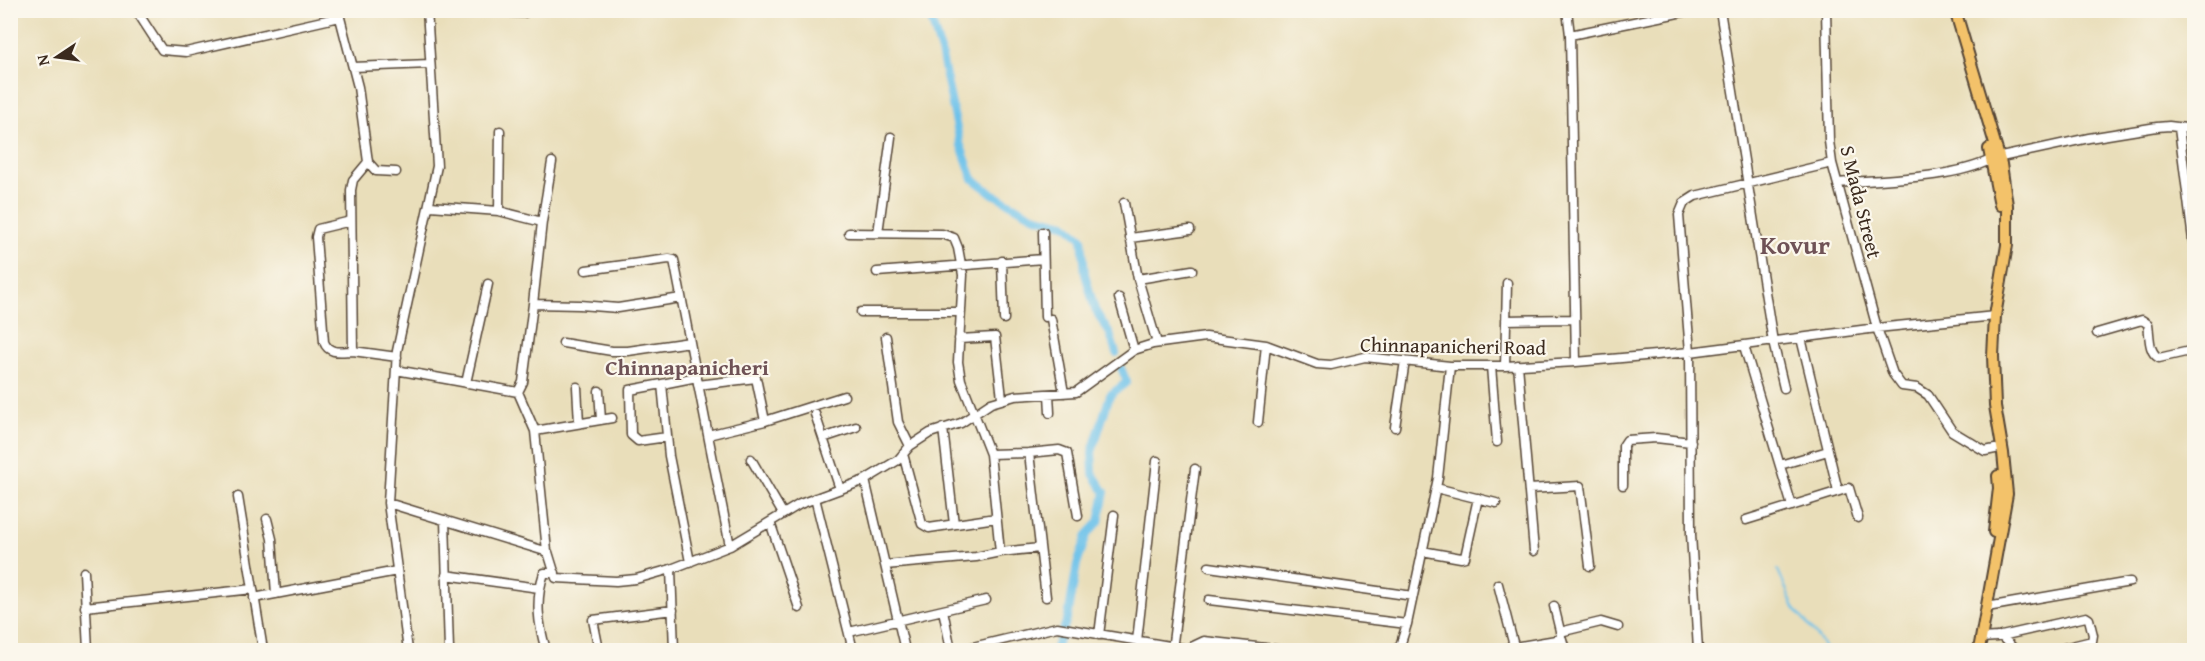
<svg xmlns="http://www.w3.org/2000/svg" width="2205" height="661" font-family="'Gentium Book Plus',serif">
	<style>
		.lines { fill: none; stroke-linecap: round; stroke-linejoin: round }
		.stream { stroke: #6ec2ea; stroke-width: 2 }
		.canal { stroke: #6ec2ea; stroke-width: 8 }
		.minor-casing { stroke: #554535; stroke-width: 11 }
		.major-casing { stroke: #554535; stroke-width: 14 }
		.minor { stroke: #fff; stroke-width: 8 }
		.major { stroke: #f3c26a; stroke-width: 10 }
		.labels { text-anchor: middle; stroke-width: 4.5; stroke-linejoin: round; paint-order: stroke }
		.street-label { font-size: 20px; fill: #3b2a1e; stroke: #fbf7ec }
		.quarter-label { font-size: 22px; font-weight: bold; fill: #6f5256; stroke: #fbf7ec }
		.district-label { font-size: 26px; font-weight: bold; fill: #6f5256; stroke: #fbf7ec }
	</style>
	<rect width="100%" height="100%" fill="#fbf7ec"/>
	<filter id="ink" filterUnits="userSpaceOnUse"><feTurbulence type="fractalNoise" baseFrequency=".0167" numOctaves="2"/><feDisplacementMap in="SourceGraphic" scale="12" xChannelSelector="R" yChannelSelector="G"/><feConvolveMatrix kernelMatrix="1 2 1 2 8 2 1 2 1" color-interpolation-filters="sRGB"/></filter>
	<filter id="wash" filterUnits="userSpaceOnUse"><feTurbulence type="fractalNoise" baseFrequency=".008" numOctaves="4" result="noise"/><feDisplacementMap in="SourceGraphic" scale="24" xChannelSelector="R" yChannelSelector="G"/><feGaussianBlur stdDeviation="1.35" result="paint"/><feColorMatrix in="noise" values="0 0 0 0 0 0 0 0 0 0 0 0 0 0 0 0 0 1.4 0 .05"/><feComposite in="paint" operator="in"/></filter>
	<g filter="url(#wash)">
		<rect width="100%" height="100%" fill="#e9deba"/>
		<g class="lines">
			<path class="stream" d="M1778,570L1794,608L1820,640L1826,650"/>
			<path class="canal" d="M928,10L941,52L960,143L973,179L993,194L1033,216L1065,224L1082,238L1085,274L1095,310L1110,334L1116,353
				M1055,650L1068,617L1077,564L1087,535L1099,522L1105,492L1093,474L1092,452L1110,395L1127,382L1121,368"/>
		</g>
	</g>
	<g filter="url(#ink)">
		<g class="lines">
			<defs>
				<path id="minor" d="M136,10L162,50L186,52L340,17
					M338,10L358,87L368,162L376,171L396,172
					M1567,10L1570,35
					M1720,10L1773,342L1784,388
					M1826,10L1829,141L1832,163L1877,328L1893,374L1902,386L1917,388L1928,395L1952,431L1985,451L1995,449
					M427,13L471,11L523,13L531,10
					M353,67L430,64
					M2179,128L2194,248
					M368,162L353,180L351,190L353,351L397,357
					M552,162L542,222L533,304L580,305L618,308L681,298
					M1838,183C1882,179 1954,179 1992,159L2089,138L2157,127L2169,126L2194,129
					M1124,203L1138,279L1157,343
					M430,206L499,211L542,222
					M499,211L500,131
					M351,221L318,229L316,237L324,342C329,355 342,351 353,351
					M1043,232L1045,317
					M849,233L942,234L954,238L958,248L963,275L958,362L961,380L990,454L1000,552
					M878,233L891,137
					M1130,238L1190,230
					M1002,261L1004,319
					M586,270L669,259L674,260L708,435
					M877,272L1043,259
					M1138,279L1192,270
					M1119,298L1134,350
					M861,312H961
					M1051,319L1064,393
					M1506,320L1575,319
					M2097,333L2142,320L2148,324C2150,336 2148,352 2159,358L2194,350
					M886,337L898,422L910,446
					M1801,338L1838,491
					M959,339L995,337L1002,398
					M563,343L612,351H628L690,342
					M1744,346L1792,506
					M1576,362L1570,35L1693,10
					M1518,365L1534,551
					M1491,366L1497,442
					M1505,366L1507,283
					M396,370L518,392L523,382L533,304
					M466,383L488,284
					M662,384L630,390L631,435L638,441L667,437
					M698,385L756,378L765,421
					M577,387L579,423
					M599,391L601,420
					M518,392L535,431L547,551
					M1049,394L1050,413
					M815,414L840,489
					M1258,422L1266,345
					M1395,427L1405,361
					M943,428L954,524
					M535,431L612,418
					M823,438L856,427
					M1029,453L1059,450L1067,453L1078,516
					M903,454L922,524L929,528L996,518
					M990,454L1029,453L1046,597
					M751,459L783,514
					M1780,465L1828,451
					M865,480L905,650
					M1623,485V446L1627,440L1656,438L1691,442
					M1436,488L1496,503
					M1529,489L1580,486L1590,566
					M238,497L263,650
					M815,498L853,650
					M388,503L548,552L556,578L616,581L636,579L671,569L730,546L800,504L865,480L898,460L910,446L930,433L961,423L991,403L1015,396L1076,392L1134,350L1153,344L1206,337L1266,345L1317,364L1331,365L1365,357L1450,366H1505L1576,362L1690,352L1877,328L1995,316
					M267,519L272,539L276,594
					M445,520L449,650
					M1746,520L1849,488L1858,518
					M770,522L799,608
					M730,546L708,435L765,421L844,396
					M1422,551L1461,558L1465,557L1478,498
					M690,562L669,456L662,384L697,377
					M885,565L976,557L1000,552L1040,548
					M1209,567L1413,596
					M671,569L674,650
					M84,572L88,650
					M446,575L539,588
					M1498,584L1515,650
					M254,598L397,571
					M1209,600L1407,624
					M1554,606L1561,635
					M85,607L253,589
					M1987,607L2130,582
					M943,610L986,600
					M849,632L943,610L951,650
					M1560,632L1601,622L1618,627
					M1099,635L1114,515
					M2001,636L2015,650
					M1981,638L1997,637L2086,617L2089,619L2093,635L2092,641L2056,650
					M1137,641L1157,461
					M408,650L388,503L397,351L437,166L427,10
					M546,650C538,623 535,600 544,573H555
					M599,650L593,620L673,610
					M960,650L1057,627L1187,649L1204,641L1283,650
					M1172,650L1195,469
					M1395,650L1400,646L1407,624L1438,478L1450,366
					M1496,650L1562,639L1565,650
					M1698,650L1691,534L1690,352L1679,215L1684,203L1695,196L1832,163"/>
				<path id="major" d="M1955,10L2001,164L2007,205V245L1995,316L1993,356L1995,406L2003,453L2007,494L1979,650
					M1989,149L2000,205
					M1994,532L1999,488L1998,476"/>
			</defs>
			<use href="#minor" class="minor-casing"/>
			<use href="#major" class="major-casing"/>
			<use href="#minor" class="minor"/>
			<use href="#major" class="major"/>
		</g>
	</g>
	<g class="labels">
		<g class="street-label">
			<text transform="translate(1861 202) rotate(76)" y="7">S Mada Street</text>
			<text transform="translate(1453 346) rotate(1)" y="7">Chinnapanicheri Road</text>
		</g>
		<g class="quarter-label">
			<text x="687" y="375">Chinnapanicheri</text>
		</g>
		<g class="district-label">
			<text x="1795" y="254">Kovur</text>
		</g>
	</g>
	<rect width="2205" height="661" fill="none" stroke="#fbf7ec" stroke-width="36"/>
	<g transform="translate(57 57) rotate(257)" stroke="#fbf7ec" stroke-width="4.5" paint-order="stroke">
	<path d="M0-4.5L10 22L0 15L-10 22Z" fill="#3b2a1e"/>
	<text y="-9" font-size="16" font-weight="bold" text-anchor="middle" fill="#3b2a1e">N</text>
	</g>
</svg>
